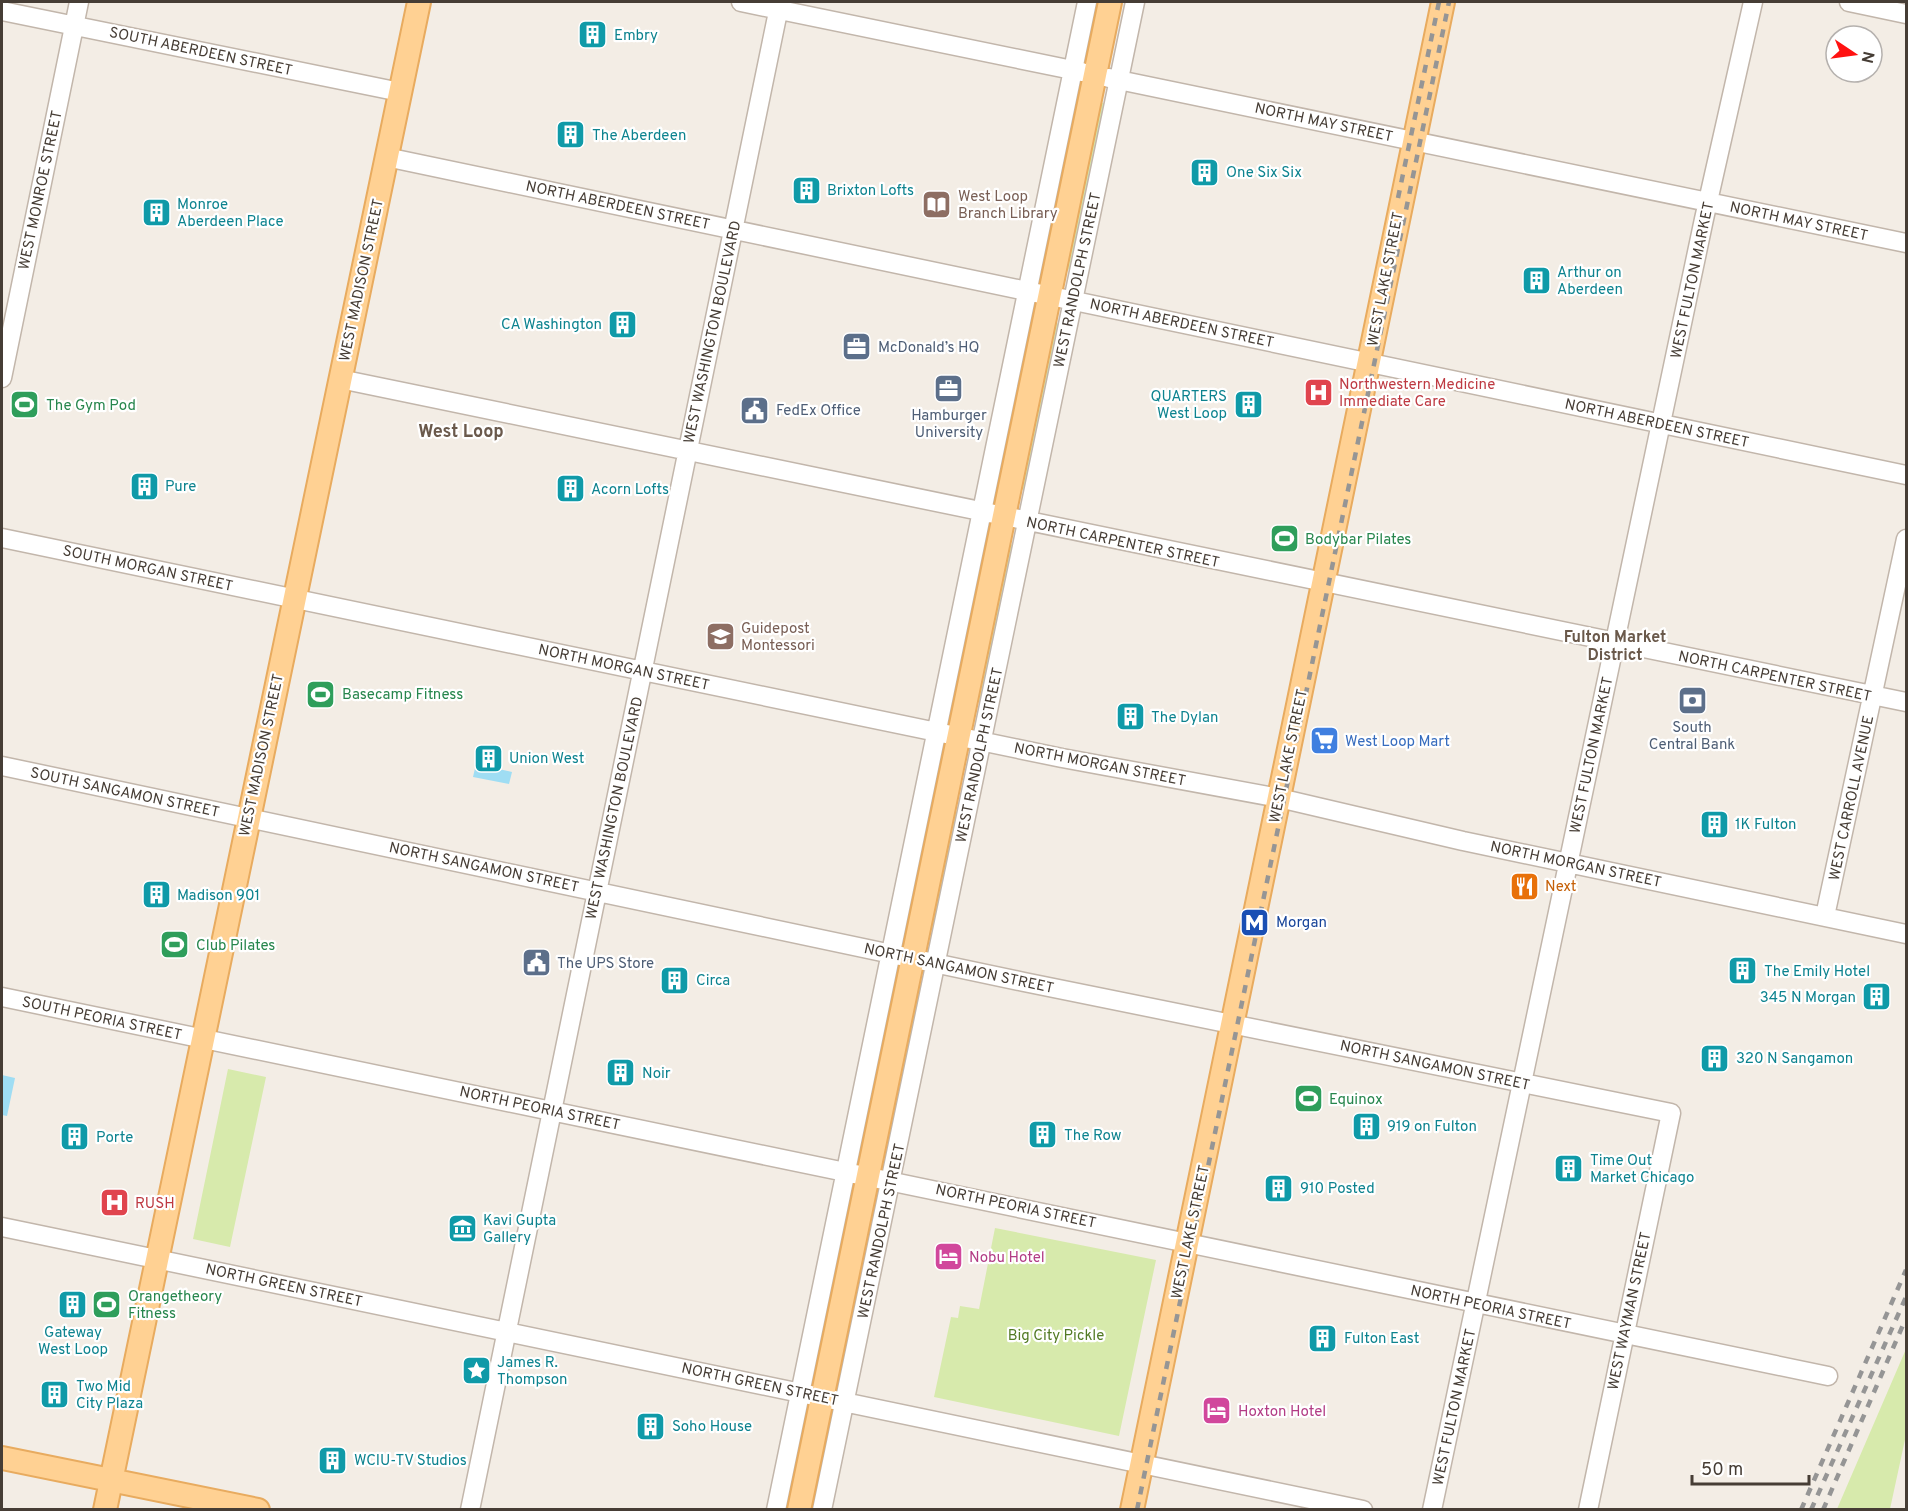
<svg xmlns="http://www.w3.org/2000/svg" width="1908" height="1511" font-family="Overpass,sans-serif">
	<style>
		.green { fill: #d7eaac }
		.water { fill: #9fddf3 }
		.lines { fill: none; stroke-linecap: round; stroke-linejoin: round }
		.minor-casing { stroke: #c2b6ab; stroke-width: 21 }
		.major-casing { stroke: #e8ab5f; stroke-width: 26 }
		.minor { stroke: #fff; stroke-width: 18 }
		.major { stroke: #ffd193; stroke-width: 22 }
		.rail { stroke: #959595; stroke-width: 4.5; stroke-dasharray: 8 8; stroke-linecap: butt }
		.labels { text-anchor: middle; stroke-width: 4.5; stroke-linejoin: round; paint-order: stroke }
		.culture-label { font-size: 15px; fill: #0d838f; stroke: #fff; text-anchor: start }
		.street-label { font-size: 15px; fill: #463d35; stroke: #fff }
		.education-label { font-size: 15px; fill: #785e54; stroke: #fff; text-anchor: start }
		.service-label { font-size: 15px; fill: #4e5e75; stroke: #fff; text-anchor: start }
		.health-label { font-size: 15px; fill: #be3a42; stroke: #fff; text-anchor: start }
		.leisure-label { font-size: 15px; fill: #27864d; stroke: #fff; text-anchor: start }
		.shop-label { font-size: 15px; fill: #366cbe; stroke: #fff; text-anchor: start }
		.food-label { font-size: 15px; fill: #c56008; stroke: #fff; text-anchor: start }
		.transit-label { font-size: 15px; fill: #164399; stroke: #fff; text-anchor: start }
		.hotel-label { font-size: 15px; fill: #b23c85; stroke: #fff; text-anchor: start }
		.park-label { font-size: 15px; fill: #527a25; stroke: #fff }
		.neighbourhood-label { font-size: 16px; font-weight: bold; fill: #6a594b; stroke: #fff }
		.quarter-label { font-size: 18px; font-weight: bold; fill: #6a594b; stroke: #fff }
	</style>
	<rect width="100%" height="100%" fill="#f3ede5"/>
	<path class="green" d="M1075,97L1081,98L1046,264L1040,263Z
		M1100,102L1106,104L1072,270L1065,269Z
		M1030,318L1035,319L1001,485L995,484Z
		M1055,323L1060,324L1026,490L1020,489Z
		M985,538L990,539L958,697L952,696Z
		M1009,544L1015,545L983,703L977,701Z
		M939,763L944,764L911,926L905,924Z
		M954,811L960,812L936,931L930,929Z
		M894,979L899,980L867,1138L862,1137Z
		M919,984L924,985L892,1143L886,1142Z
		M228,1069L266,1077L230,1247L193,1239Z
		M848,1202H853L819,1368L813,1367Z
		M873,1206L878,1207L843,1372L838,1371Z
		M995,1228L1156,1260L1119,1436L934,1397L951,1317L958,1318L960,1306L979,1309Z
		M1906,1349V1435L1890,1509H1837Z"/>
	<path class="water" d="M476,764L512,772L509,784L473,777Z
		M2,1075L15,1078L7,1116L2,1115Z"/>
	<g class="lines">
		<defs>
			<path id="minor" d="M741,2L1082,72
				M1849,2L1906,14
				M2,11L400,92
				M1109,78L1906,243
				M386,157L1906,475
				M2,378L79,2
				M340,379L1906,702
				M2,538L1062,758L1279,798L1463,841L1906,934
				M2,766L1024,982L1671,1113L1588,1510
				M1825,916L1906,539
				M2,997L1828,1376
				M2,1227L1363,1510
				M470,1510L780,2
				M776,1510L1087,2
				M822,1510L1135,2
				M1432,1510L1704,219L1753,2"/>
			<path id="major" d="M2,1458L258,1510
				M105,1510L419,2
				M799,1510L1110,2
				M1132,1510L1443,2"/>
		</defs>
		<use href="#minor" class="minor-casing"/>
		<use href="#major" class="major-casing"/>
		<use href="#minor" class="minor"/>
		<use href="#major" class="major"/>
		<path class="rail" d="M1398,198L1439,2
			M1137,1510L1449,2
			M1801,1510L1906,1270
			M1811,1510L1906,1297
			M1823,1510L1903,1325"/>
	</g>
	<defs>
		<symbol id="building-square" viewBox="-11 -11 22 22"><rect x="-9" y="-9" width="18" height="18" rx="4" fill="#0f9aa8" stroke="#fff"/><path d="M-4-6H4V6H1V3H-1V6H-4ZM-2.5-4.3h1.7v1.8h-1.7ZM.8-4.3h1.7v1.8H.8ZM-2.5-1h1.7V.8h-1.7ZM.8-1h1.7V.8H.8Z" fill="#fff"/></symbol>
		<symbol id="library-square" viewBox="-11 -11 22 22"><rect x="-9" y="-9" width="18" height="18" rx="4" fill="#8d6e63" stroke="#fff"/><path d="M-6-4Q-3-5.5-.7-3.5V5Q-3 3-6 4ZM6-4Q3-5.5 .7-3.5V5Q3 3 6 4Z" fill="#fff"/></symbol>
		<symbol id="office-square" viewBox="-11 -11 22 22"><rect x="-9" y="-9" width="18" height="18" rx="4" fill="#5c6f8a" stroke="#fff"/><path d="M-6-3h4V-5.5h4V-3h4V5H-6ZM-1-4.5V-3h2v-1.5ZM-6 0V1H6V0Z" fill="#fff"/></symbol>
		<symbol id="hospital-square" viewBox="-11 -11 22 22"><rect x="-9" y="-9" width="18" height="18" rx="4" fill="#e0444e" stroke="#fff"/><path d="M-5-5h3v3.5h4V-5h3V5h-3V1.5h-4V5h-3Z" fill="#fff"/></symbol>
		<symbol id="stadium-square" viewBox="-11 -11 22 22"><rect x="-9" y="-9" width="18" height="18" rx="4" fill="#2e9e5b" stroke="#fff"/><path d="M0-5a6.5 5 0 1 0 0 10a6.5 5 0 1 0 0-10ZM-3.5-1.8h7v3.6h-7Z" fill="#fff"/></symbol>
		<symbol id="civic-square" viewBox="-11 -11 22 22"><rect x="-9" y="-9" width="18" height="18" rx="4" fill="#5c6f8a" stroke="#fff"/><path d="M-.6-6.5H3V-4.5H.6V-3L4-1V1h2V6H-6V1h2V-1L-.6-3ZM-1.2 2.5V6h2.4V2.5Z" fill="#fff"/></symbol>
		<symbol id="school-square" viewBox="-11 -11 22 22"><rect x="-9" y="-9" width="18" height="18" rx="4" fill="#8d6e63" stroke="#fff"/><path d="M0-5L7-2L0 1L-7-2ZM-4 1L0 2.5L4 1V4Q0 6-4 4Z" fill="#fff"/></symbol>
		<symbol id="bank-square" viewBox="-11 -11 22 22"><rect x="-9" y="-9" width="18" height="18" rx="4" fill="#5c6f8a" stroke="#fff"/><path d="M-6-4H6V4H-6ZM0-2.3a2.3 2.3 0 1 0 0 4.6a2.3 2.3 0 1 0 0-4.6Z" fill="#fff"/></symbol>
		<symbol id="supermarket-square" viewBox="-11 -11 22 22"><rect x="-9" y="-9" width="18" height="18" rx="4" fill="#3f7fe0" stroke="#fff"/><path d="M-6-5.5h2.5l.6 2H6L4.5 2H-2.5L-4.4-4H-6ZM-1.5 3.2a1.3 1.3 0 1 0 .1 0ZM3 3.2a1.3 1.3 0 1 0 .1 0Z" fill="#fff"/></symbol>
		<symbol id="restaurant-square" viewBox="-11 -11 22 22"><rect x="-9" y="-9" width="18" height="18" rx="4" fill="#e8710a" stroke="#fff"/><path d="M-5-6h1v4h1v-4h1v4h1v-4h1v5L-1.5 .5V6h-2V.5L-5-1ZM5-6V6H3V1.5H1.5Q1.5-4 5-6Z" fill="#fff"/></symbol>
		<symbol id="metro-square" viewBox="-11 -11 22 22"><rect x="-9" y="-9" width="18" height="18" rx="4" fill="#1a4fb4" stroke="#fff"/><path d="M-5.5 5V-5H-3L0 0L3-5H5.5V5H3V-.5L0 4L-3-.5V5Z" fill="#fff"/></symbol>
		<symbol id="museum-square" viewBox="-11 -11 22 22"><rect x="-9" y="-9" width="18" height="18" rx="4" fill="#0f9aa8" stroke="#fff"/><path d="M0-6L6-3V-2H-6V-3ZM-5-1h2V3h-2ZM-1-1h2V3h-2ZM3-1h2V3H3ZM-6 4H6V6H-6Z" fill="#fff"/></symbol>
		<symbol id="hotel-square" viewBox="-11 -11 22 22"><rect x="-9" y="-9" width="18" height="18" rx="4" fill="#d1479c" stroke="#fff"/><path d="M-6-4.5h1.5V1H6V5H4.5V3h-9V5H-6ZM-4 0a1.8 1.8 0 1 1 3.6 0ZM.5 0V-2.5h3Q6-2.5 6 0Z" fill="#fff"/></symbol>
		<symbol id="sight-square" viewBox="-11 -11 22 22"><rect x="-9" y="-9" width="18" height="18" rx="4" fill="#0f9aa8" stroke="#fff"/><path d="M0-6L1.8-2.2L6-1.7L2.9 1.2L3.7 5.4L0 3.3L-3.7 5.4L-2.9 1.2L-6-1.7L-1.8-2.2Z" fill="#fff"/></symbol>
	</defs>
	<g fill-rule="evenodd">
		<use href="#building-square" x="576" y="18" width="33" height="33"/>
		<use href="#building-square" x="554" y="118" width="33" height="33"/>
		<use href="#building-square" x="1188" y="156" width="33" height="33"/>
		<use href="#building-square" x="790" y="174" width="33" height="33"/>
		<use href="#library-square" x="920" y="188" width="33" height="33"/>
		<use href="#building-square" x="140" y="196" width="33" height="33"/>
		<use href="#building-square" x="1520" y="264" width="33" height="33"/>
		<use href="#building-square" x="606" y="308" width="33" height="33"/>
		<use href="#office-square" x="840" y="330" width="33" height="33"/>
		<use href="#office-square" x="932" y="372" width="33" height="33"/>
		<use href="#hospital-square" x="1302" y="376" width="33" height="33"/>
		<use href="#stadium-square" x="8" y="388" width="33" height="33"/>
		<use href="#building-square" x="1232" y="388" width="33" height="33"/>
		<use href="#civic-square" x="738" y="394" width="33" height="33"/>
		<use href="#building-square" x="128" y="470" width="33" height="33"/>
		<use href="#building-square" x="554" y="472" width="33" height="33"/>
		<use href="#stadium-square" x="1268" y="522" width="33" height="33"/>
		<use href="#school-square" x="704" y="620" width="33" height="33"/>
		<use href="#stadium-square" x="304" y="678" width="33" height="33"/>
		<use href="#bank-square" x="1676" y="684" width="33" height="33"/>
		<use href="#building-square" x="1114" y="700" width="33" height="33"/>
		<use href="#supermarket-square" x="1308" y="724" width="33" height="33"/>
		<use href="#building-square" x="472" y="742" width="33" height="33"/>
		<use href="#building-square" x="1698" y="808" width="33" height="33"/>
		<use href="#restaurant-square" x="1508" y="870" width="33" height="33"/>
		<use href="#building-square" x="140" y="878" width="33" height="33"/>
		<use href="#metro-square" x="1238" y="906" width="33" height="33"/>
		<use href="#stadium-square" x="158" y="928" width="33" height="33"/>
		<use href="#civic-square" x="520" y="946" width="33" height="33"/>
		<use href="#building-square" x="1726" y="954" width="33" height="33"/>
		<use href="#building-square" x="658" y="964" width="33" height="33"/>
		<use href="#building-square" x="1860" y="980" width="33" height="33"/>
		<use href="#building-square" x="1698" y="1042" width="33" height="33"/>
		<use href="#building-square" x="604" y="1056" width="33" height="33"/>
		<use href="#stadium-square" x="1292" y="1082" width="33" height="33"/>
		<use href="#building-square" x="1350" y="1110" width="33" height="33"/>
		<use href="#building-square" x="1026" y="1118" width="33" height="33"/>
		<use href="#building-square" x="58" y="1120" width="33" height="33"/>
		<use href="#building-square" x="1552" y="1152" width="33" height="33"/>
		<use href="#building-square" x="1262" y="1172" width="33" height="33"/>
		<use href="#hospital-square" x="98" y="1186" width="33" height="33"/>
		<use href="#museum-square" x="446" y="1212" width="33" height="33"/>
		<use href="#hotel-square" x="932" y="1240" width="33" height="33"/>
		<use href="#building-square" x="56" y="1288" width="33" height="33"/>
		<use href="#stadium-square" x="90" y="1288" width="33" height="33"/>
		<use href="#building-square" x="1306" y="1322" width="33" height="33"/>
		<use href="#sight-square" x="460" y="1354" width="33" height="33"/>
		<use href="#building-square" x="38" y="1378" width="33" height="33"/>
		<use href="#hotel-square" x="1200" y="1394" width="33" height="33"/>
		<use href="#building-square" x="634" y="1410" width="33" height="33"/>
		<use href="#building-square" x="316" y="1444" width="33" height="33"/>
	</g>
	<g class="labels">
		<g class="culture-label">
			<text x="614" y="40">Embry</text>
			<text x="592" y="140">The Aberdeen</text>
			<text x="1226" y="177">One Six Six</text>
			<text x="827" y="195">Brixton Lofts</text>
			<text x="177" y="209">Monroe<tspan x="177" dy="17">Aberdeen Place</tspan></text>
			<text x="1557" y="277">Arthur on<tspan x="1557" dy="17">Aberdeen</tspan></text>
			<text x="602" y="329" text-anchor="end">CA Washington</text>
			<text x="1227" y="401" text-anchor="end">QUARTERS<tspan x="1227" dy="17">West Loop</tspan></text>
			<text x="165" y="491">Pure</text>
			<text x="591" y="494">Acorn Lofts</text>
			<text x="1151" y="722">The Dylan</text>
			<text x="509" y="763">Union West</text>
			<text x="1735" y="829">1K Fulton</text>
			<text x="177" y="900">Madison 901</text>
			<text x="1764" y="976">The Emily Hotel</text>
			<text x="696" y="985">Circa</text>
			<text x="1856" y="1002" text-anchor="end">345 N Morgan</text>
			<text x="1736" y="1063">320 N Sangamon</text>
			<text x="642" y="1078">Noir</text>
			<text x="1387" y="1131">919 on Fulton</text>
			<text x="1064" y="1140">The Row</text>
			<text x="96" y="1142">Porte</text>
			<text x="1590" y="1165">Time Out<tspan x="1590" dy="17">Market Chicago</tspan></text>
			<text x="1300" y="1193">910 Posted</text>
			<text x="483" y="1225">Kavi Gupta<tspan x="483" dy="17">Gallery</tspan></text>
			<text x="73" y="1337" text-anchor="middle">Gateway<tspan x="73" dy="17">West Loop</tspan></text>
			<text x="1344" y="1343">Fulton East</text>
			<text x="497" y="1367">James R.<tspan x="497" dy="17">Thompson</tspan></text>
			<text x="76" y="1391">Two Mid<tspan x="76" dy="17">City Plaza</tspan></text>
			<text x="672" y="1431">Soho House</text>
			<text x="354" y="1465">WCIU-TV Studios</text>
		</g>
		<g class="street-label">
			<text transform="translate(201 51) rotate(12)" y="5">SOUTH ABERDEEN STREET</text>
			<text transform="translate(1324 122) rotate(12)" y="5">NORTH MAY STREET</text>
			<text transform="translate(40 190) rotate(-78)" y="5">WEST MONROE STREET</text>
			<text transform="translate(618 205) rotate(12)" y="5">NORTH ABERDEEN STREET</text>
			<text transform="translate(1799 221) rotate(12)" y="5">NORTH MAY STREET</text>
			<text transform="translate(1385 279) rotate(-79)" y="5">WEST LAKE STREET</text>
			<text transform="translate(361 280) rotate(-78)" y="5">WEST MADISON STREET</text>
			<text transform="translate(1077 280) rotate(-78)" y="5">WEST RANDOLPH STREET</text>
			<text transform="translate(1692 280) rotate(-78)" y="5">WEST FULTON MARKET</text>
			<text transform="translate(1182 323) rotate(12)" y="5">NORTH ABERDEEN STREET</text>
			<text transform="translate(712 332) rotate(-78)" y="5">WEST WASHINGTON BOULEVARD</text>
			<text transform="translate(1657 423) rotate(12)" y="5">NORTH ABERDEEN STREET</text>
			<text transform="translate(1123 542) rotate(12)" y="5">NORTH CARPENTER STREET</text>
			<text transform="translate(148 568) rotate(12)" y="5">SOUTH MORGAN STREET</text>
			<text transform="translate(624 667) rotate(12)" y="5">NORTH MORGAN STREET</text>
			<text transform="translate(1775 676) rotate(12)" y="5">NORTH CARPENTER STREET</text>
			<text transform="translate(261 755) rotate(-78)" y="5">WEST MADISON STREET</text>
			<text transform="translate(979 755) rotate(-78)" y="5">WEST RANDOLPH STREET</text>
			<text transform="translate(1591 755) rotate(-78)" y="5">WEST FULTON MARKET</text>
			<text transform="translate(1288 756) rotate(-78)" y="5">WEST LAKE STREET</text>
			<text transform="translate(1100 764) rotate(11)" y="5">NORTH MORGAN STREET</text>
			<text transform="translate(125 792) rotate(12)" y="5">SOUTH SANGAMON STREET</text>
			<text transform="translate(1851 798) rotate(-78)" y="5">WEST CARROLL AVENUE</text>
			<text transform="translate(614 808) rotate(-78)" y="5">WEST WASHINGTON BOULEVARD</text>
			<text transform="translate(1576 864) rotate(12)" y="5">NORTH MORGAN STREET</text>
			<text transform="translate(484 867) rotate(12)" y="5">NORTH SANGAMON STREET</text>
			<text transform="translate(959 968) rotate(12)" y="5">NORTH SANGAMON STREET</text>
			<text transform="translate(102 1018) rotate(12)" y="5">SOUTH PEORIA STREET</text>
			<text transform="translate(1435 1065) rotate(12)" y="5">NORTH SANGAMON STREET</text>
			<text transform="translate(540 1108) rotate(12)" y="5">NORTH PEORIA STREET</text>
			<text transform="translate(1016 1206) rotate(12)" y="5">NORTH PEORIA STREET</text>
			<text transform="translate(881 1231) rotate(-78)" y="5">WEST RANDOLPH STREET</text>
			<text transform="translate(1190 1232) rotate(-78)" y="5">WEST LAKE STREET</text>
			<text transform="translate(284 1285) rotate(12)" y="5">NORTH GREEN STREET</text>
			<text transform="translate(1491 1307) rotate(12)" y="5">NORTH PEORIA STREET</text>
			<text transform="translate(1629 1311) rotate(-78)" y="5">WEST WAYMAN STREET</text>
			<text transform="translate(760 1384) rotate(12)" y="5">NORTH GREEN STREET</text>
			<text transform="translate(1454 1407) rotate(-78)" y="5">WEST FULTON MARKET</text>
		</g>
		<g class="education-label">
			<text x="958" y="201">West Loop<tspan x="958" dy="17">Branch Library</tspan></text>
			<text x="741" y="633">Guidepost<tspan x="741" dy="17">Montessori</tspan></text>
		</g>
		<g class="service-label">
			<text x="878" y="352">McDonald’s HQ</text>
			<text x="776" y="415">FedEx Office</text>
			<text x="949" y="420" text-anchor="middle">Hamburger<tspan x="949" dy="17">University</tspan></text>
			<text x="1692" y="732" text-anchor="middle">South<tspan x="1692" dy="17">Central Bank</tspan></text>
			<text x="557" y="968">The UPS Store</text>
		</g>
		<g class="health-label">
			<text x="1339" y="389">Northwestern Medicine<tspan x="1339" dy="17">Immediate Care</tspan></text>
			<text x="135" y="1208">RUSH</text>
		</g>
		<g class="leisure-label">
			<text x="46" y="410">The Gym Pod</text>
			<text x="1305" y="544">Bodybar Pilates</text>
			<text x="342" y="699">Basecamp Fitness</text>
			<text x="196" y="950">Club Pilates</text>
			<text x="1329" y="1104">Equinox</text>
			<text x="128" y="1301">Orangetheory<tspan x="128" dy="17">Fitness</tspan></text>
		</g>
		<g class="shop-label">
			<text x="1345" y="746">West Loop Mart</text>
		</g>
		<g class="food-label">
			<text x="1545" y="891">Next</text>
		</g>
		<g class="transit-label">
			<text x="1276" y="927">Morgan</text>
		</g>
		<g class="hotel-label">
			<text x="969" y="1262">Nobu Hotel</text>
			<text x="1238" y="1416">Hoxton Hotel</text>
		</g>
		<g class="park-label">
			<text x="1056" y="1340">Big City Pickle</text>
		</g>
		<g class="neighbourhood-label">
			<text x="1615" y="642">Fulton Market<tspan x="1615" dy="18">District</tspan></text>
		</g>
		<g class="quarter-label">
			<text x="461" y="437">West Loop</text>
		</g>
	</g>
	<rect width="1908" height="1511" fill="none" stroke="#463d35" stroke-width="6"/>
	<g transform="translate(1854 54) rotate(103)"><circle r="28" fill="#ffffff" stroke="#b5b1ae" stroke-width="1.5"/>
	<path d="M0-4.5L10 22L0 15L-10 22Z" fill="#ff1211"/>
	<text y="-9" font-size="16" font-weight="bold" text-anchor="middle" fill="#463d35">N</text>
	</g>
	<path d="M1692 1475v9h117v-9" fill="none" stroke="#463d35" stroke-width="3"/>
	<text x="1701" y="1475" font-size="18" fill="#463d35" stroke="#ffffff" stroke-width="4.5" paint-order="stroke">50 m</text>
</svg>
